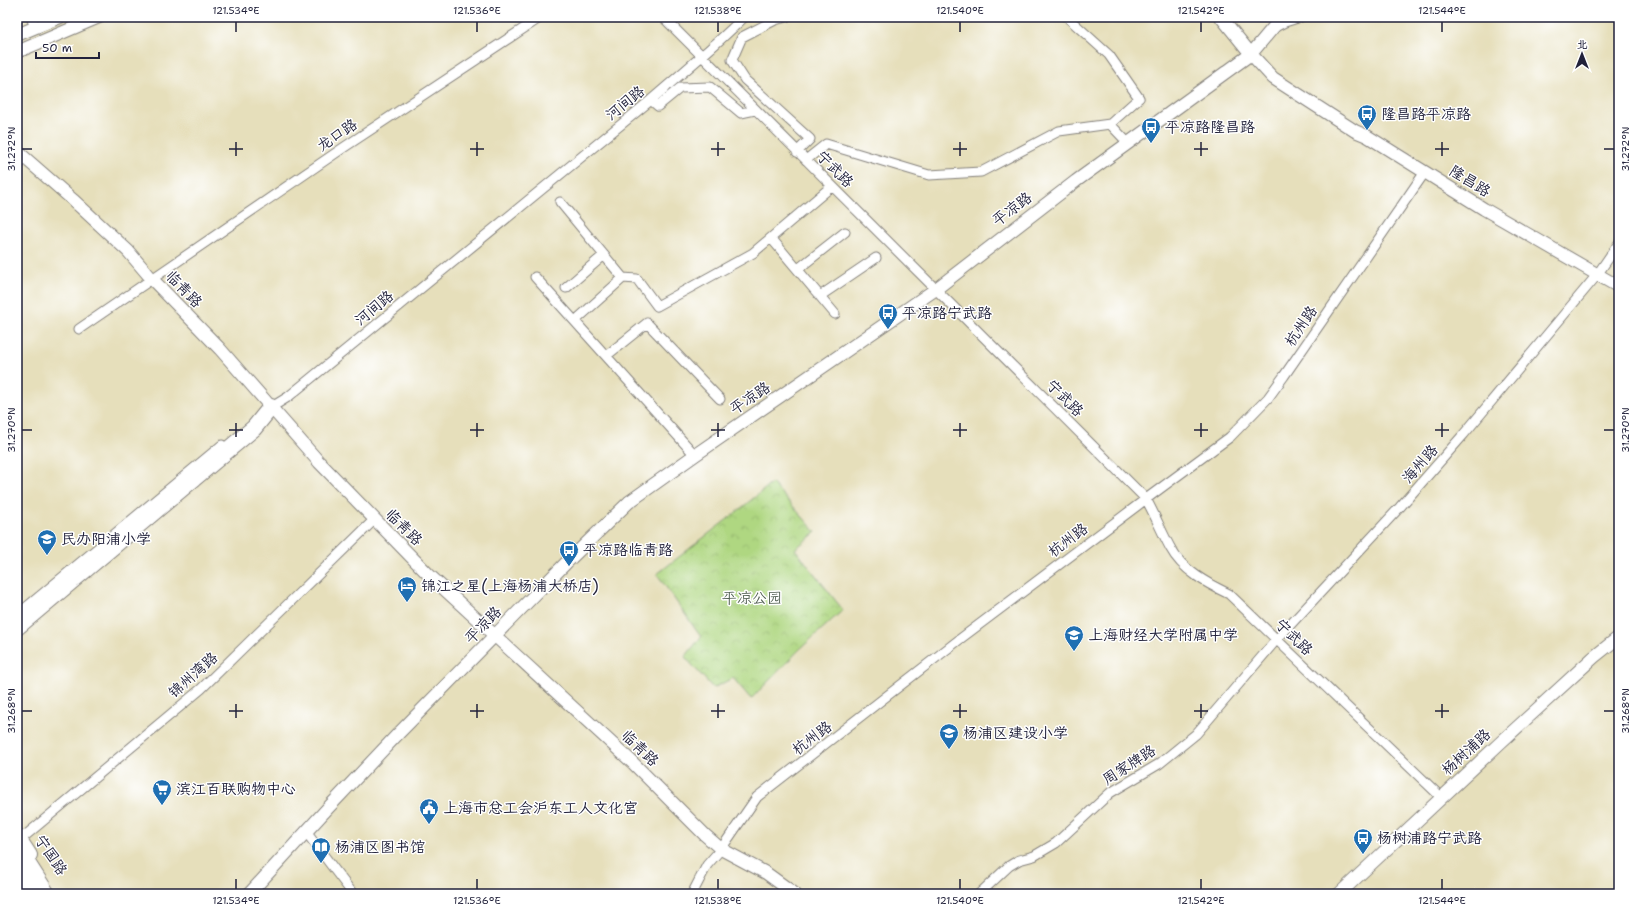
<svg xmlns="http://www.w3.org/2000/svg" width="1636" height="911" font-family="'Shantell Sans','LXGW WenKai TC',sans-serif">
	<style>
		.park { fill: url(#park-crowns); stroke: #687c5e }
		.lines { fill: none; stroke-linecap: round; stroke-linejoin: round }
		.street-casing { stroke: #84807b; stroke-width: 11 }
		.secondary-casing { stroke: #84807b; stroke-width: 14 }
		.primary-casing { stroke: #84807b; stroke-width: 16 }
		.highway-casing { stroke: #84807b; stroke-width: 18 }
		.street { stroke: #fff; stroke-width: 9 }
		.secondary { stroke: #fff; stroke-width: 12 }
		.primary { stroke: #fff; stroke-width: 14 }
		.highway { stroke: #fff; stroke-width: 16 }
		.ticks { fill: none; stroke: #22223b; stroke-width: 1.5 }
		.labels { text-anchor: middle; stroke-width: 3; stroke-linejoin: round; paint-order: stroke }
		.street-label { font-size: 15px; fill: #22223b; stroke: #fff }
		.poi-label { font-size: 15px; fill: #22223b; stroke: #fff; text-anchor: start }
		.park-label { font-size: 15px; fill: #536154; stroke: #fff }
		.neatline { fill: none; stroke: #22223b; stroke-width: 1.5 }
		.ticks-label { font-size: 10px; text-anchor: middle; fill: #22223b }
	</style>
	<defs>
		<pattern id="park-crowns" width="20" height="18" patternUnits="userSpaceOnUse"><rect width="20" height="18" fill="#afd781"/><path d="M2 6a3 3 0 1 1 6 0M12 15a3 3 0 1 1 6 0" fill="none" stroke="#96b870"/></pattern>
	</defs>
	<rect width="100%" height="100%" fill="#fff"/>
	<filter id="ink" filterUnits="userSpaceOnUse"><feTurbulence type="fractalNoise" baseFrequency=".025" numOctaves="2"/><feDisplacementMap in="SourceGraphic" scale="8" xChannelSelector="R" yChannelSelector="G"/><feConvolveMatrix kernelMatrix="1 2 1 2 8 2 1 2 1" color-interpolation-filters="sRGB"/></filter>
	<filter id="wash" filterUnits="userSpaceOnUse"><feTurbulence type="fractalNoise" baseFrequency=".012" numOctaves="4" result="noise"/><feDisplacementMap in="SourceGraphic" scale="16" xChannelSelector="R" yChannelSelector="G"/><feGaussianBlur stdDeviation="0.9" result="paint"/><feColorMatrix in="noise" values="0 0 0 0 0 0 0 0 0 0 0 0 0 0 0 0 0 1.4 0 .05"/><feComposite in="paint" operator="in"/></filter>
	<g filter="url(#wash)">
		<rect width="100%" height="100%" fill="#e6dfbb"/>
		<path class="park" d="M772,483L816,532L795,549L843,610L800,649L751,699L733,678L713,688L685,657L701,637L657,574L734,514Z"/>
	</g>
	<g filter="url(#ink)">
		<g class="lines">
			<defs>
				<path id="street" d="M31,17L35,27
					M663,17L1146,499C1155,515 1162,533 1171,549C1182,570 1208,584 1229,594L1441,797
					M786,17L775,20L742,37L732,60L745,80L810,139L797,152
					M1067,17L1109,55L1139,98L1110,124
					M1275,27L1285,22L1301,17
					M651,100L658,106L680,88L710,87L741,113L755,110
					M806,160L826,144L929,175L981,172L1059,131L1110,124L1128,143
					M560,202L623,278L637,279L657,306L753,253L832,186
					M771,238L835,314
					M798,269L845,232
					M535,277L695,455
					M566,288L604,255
					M820,296L876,258
					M575,321L623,278
					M79,329L343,148L541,17
					M606,356L647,323L720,399
					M267,410L288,397L651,100C683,72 715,46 744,17
					M17,615L222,445
					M306,832L353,894
					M20,840L201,689L374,520
					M692,894L707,865L721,849L757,797L960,639L1146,499L1230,437L1268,398L1284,376L1425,172
					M979,894L1009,866L1019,860L1034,856L1056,843L1110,793L1159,764L1196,734L1277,639L1400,507L1464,434L1597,275L1619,243"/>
				<path id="secondary" d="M1221,17L1251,54L1273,78L1355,131L1367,136L1484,209L1619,287
					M17,35L60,17
					M17,52L99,17
					M17,151L73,200L128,251L151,278L220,349L319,462L429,575L632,762L705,835L721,849L766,873L795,894
					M249,894L327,809L396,736L566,563L629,502L695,455L936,289L1076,181L1251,54L1282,17
					M1339,894L1500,743L1594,657L1619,637"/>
				<path id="primary" d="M17,835L30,855"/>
				<path id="highway" d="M17,627L254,428L271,407
					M17,847L47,894
					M17,870L33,894"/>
			</defs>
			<use href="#street" class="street-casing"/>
			<use href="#secondary" class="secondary-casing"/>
			<use href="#primary" class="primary-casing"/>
			<use href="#highway" class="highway-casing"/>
			<use href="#street" class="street"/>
			<use href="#secondary" class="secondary"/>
			<use href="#primary" class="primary"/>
			<use href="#highway" class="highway"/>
		</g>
	</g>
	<path class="ticks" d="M236,22V32M477,22V32M718,22V32M960,22V32M1201,22V32M1442,22V32M236,142V156M477,142V156M718,142V156M960,142V156M1201,142V156M1442,142V156M22,149H32M229,149H243M470,149H484M711,149H725M953,149H967M1194,149H1208M1435,149H1449M1604,149H1614M236,423V437M477,423V437M718,423V437M960,423V437M1201,423V437M1442,423V437M22,430H32M229,430H243M470,430H484M711,430H725M953,430H967M1194,430H1208M1435,430H1449M1604,430H1614M236,704V718M477,704V718M718,704V718M960,704V718M1201,704V718M1442,704V718M22,711H32M229,711H243M470,711H484M711,711H725M953,711H967M1194,711H1208M1435,711H1449M1604,711H1614M236,879V889M477,879V889M718,879V889M960,879V889M1201,879V889M1442,879V889"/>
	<defs>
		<symbol id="bus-pin" viewBox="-11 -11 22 30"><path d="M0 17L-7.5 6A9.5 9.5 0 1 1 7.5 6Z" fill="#1f6fb2" stroke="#fff"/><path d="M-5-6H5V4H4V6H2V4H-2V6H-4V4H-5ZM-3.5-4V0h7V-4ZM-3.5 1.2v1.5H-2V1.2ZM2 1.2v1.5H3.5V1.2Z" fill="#fff"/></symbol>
		<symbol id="school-pin" viewBox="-11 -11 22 30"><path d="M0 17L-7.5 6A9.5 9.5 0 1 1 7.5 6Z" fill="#1f6fb2" stroke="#fff"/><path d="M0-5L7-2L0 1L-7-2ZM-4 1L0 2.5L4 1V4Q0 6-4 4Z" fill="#fff"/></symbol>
		<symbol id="hotel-pin" viewBox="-11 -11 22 30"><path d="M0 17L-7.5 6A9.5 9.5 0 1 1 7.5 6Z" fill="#1f6fb2" stroke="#fff"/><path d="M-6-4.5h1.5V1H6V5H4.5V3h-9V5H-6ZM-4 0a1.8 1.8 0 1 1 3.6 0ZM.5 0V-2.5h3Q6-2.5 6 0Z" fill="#fff"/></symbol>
		<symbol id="supermarket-pin" viewBox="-11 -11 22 30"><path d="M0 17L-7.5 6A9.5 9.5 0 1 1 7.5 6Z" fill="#1f6fb2" stroke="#fff"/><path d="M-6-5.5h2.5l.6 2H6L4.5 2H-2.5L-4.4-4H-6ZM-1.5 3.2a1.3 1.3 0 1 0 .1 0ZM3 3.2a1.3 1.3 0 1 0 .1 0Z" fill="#fff"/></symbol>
		<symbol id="civic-pin" viewBox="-11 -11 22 30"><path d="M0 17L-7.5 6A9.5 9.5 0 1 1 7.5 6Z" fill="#1f6fb2" stroke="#fff"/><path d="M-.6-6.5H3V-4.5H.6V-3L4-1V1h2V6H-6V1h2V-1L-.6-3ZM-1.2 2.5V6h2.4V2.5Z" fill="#fff"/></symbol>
		<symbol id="library-pin" viewBox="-11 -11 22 30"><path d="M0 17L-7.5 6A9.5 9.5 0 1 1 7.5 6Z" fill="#1f6fb2" stroke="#fff"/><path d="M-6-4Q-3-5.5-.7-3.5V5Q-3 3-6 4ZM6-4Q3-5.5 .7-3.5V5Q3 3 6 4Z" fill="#fff"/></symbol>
	</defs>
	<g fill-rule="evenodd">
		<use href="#bus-pin" x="1356" y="103" width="22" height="30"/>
		<use href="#bus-pin" x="1140" y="116" width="22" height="30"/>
		<use href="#bus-pin" x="877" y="302" width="22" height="30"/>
		<use href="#school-pin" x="36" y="528" width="22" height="30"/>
		<use href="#bus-pin" x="558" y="539" width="22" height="30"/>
		<use href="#hotel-pin" x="396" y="575" width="22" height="30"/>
		<use href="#school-pin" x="1063" y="624" width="22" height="30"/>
		<use href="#school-pin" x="938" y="722" width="22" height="30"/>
		<use href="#supermarket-pin" x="151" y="778" width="22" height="30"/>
		<use href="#civic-pin" x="418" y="797" width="22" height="30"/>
		<use href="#bus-pin" x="1352" y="827" width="22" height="30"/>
		<use href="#library-pin" x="310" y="836" width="22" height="30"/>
	</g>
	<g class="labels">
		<g class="street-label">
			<text transform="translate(625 103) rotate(-39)" y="5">河间路</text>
			<text transform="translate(337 135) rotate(-34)" y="5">龙口路</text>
			<text transform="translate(835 169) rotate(45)" y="5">宁武路</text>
			<text transform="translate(1470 181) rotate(32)" y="5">隆昌路</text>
			<text transform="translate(1012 209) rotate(-37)" y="5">平凉路</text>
			<text transform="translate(184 289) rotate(46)" y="5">临青路</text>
			<text transform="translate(374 308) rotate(-40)" y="5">河间路</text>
			<text transform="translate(1301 326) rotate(-56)" y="5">杭州路</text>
			<text transform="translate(750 398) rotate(-34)" y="5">平凉路</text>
			<text transform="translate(1065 398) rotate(45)" y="5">宁武路</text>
			<text transform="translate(1420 464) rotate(-49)" y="5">海州路</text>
			<text transform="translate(404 527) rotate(45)" y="5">临青路</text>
			<text transform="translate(1068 540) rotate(-37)" y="5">杭州路</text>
			<text transform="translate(483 625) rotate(-46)" y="5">平凉路</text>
			<text transform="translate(1294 637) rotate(44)" y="5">宁武路</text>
			<text transform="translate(193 675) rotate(-42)" y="5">锦州湾路</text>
			<text transform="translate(812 738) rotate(-37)" y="5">杭州路</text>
			<text transform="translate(640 748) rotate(44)" y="5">临青路</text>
			<text transform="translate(1466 752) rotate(-43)" y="5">杨树浦路</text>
			<text transform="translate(1129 765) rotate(-33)" y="5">周家牌路</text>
			<text transform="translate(51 855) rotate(56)" y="5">宁国路</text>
		</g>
		<g class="poi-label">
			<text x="1381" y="119">隆昌路平凉路</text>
			<text x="1165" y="132">平凉路隆昌路</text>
			<text x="902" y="318">平凉路宁武路</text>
			<text x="61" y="544">民办阳浦小学</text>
			<text x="583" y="555">平凉路临青路</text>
			<text x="421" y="591">锦江之星(上海杨浦大桥店)</text>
			<text x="1088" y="640">上海财经大学附属中学</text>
			<text x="963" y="738">杨浦区建设小学</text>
			<text x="176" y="794">滨江百联购物中心</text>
			<text x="443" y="813">上海市总工会沪东工人文化宫</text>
			<text x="1377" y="843">杨树浦路宁武路</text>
			<text x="335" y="852">杨浦区图书馆</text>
		</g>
		<g class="park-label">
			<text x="752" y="603">平凉公园</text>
		</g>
	</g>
	<rect width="1636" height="911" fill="none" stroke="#fff" stroke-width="44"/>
	<g transform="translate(1582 54)" stroke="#ffffff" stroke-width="3" paint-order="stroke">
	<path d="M0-3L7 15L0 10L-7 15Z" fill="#22223b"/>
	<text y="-6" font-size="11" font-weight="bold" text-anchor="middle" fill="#22223b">北</text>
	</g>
	<path d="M36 52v6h63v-6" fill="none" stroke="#22223b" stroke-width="2"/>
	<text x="42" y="52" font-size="12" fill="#22223b" stroke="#ffffff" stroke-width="3" paint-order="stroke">50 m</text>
	<rect x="22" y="22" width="1592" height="867" class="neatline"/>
	<g class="ticks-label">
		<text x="236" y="14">121.534°E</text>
		<text x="477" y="14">121.536°E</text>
		<text x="718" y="14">121.538°E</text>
		<text x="960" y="14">121.540°E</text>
		<text x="1201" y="14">121.542°E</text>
		<text x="1442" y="14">121.544°E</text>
		<text transform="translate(11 149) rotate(-90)" y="4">31.272°N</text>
		<text transform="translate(1625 149) rotate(-90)" y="4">31.272°N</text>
		<text transform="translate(11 430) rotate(-90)" y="4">31.270°N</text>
		<text transform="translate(1625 430) rotate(-90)" y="4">31.270°N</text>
		<text transform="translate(11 711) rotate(-90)" y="4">31.268°N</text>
		<text transform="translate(1625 711) rotate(-90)" y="4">31.268°N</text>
		<text x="236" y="904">121.534°E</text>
		<text x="477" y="904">121.536°E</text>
		<text x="718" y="904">121.538°E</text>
		<text x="960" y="904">121.540°E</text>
		<text x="1201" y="904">121.542°E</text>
		<text x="1442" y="904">121.544°E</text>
	</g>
</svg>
